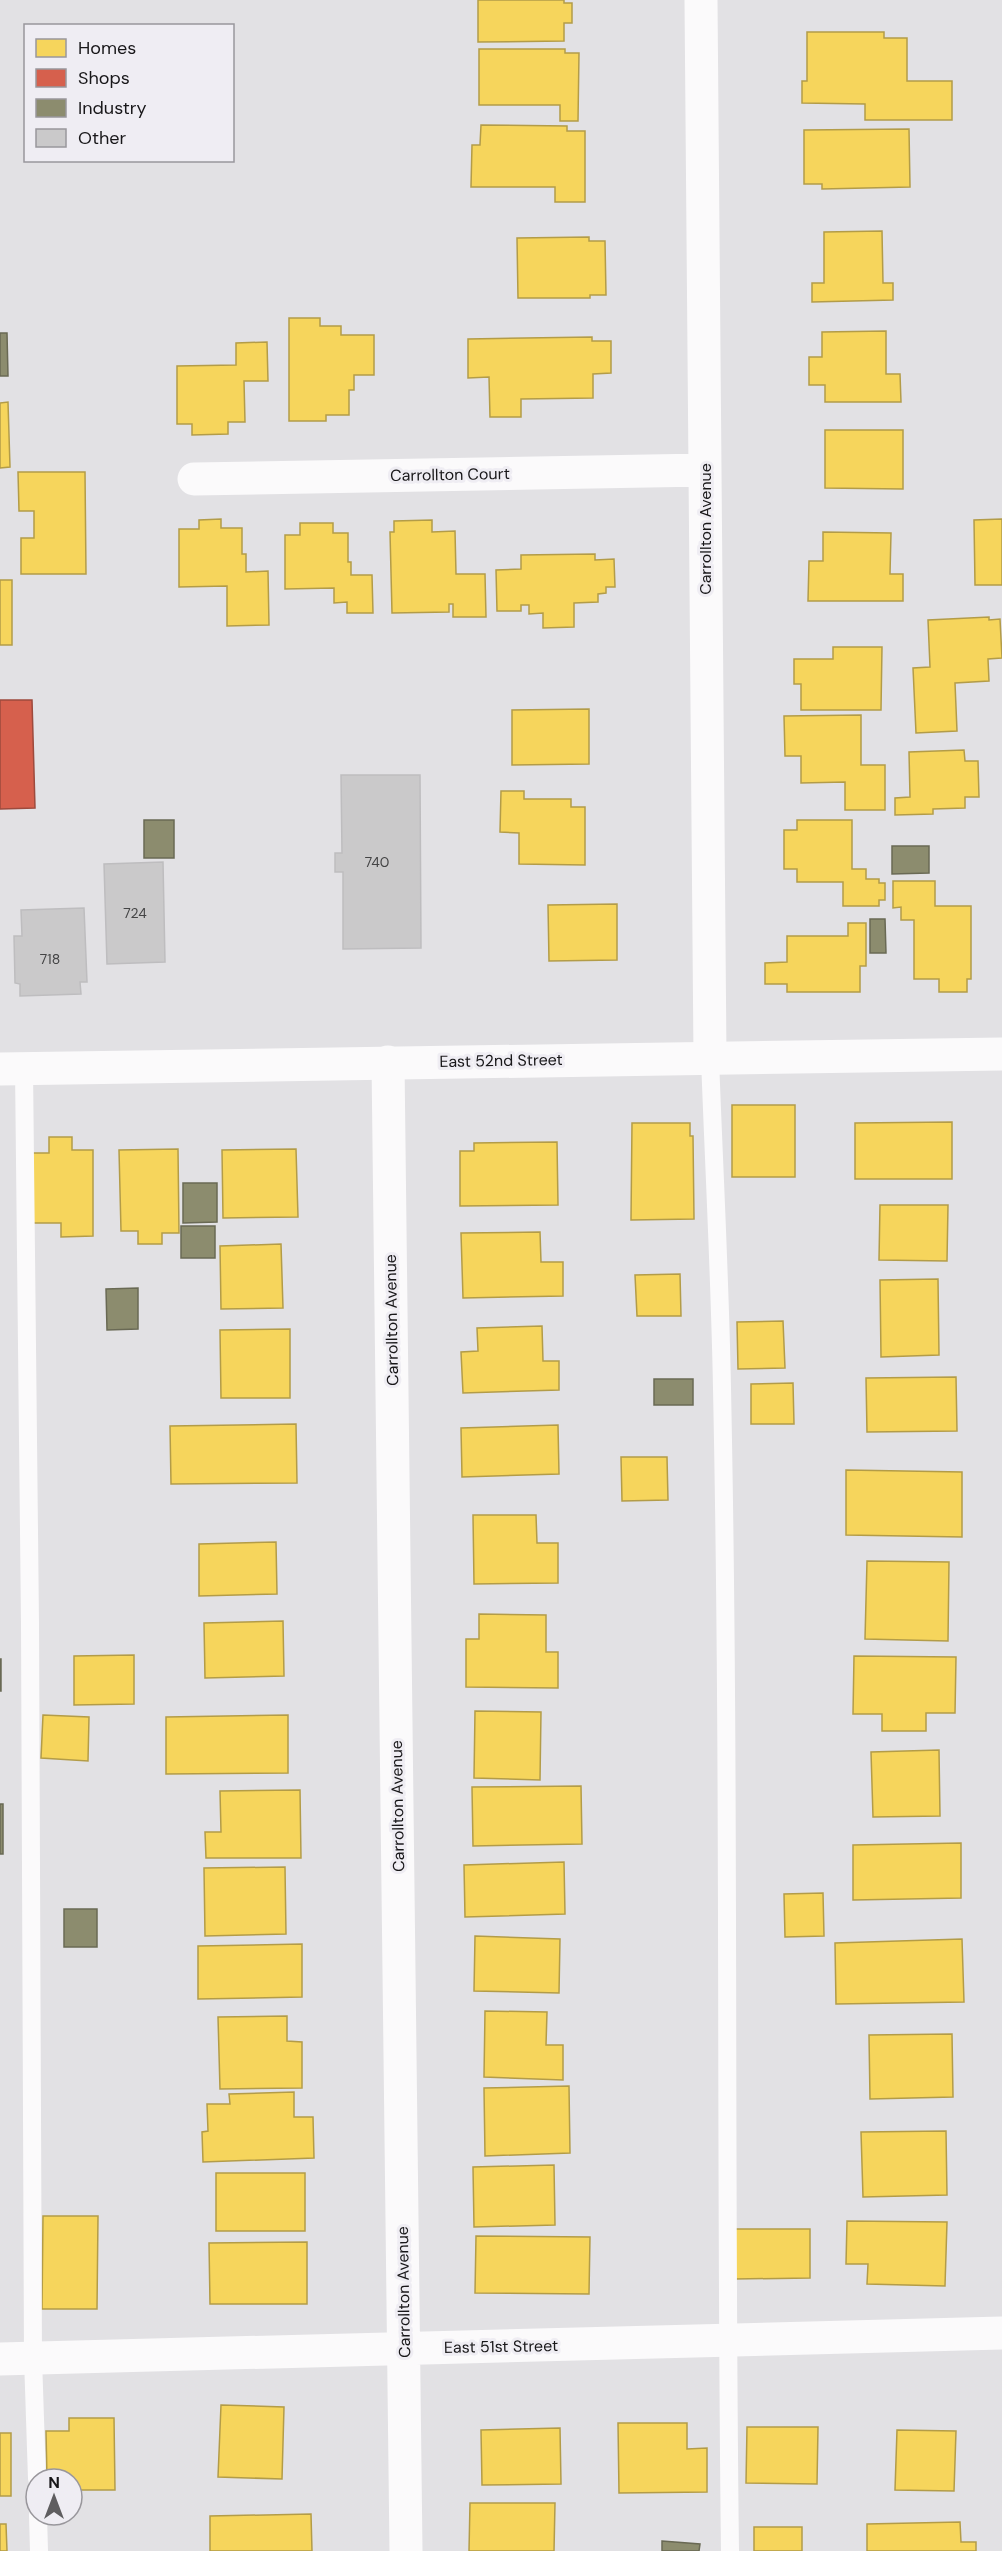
<svg xmlns="http://www.w3.org/2000/svg" width="1002" height="2551" font-family="'DM Sans',sans-serif">
	<style>
		.homes { fill: #f6d55c; stroke: #b39c48; stroke-width: 1.5 }
		.shops { fill: #d6604d; stroke: #9d4a3d; stroke-width: 1.5 }
		.industry { fill: #8c8c6e; stroke: #696954; stroke-width: 1.5 }
		.building { fill: #cac9ca; stroke: #bebdbf; stroke-width: 1.5 }
		.lines { fill: none; stroke-linecap: round; stroke-linejoin: round }
		.service { stroke: #fbfafb; stroke-width: 18 }
		.minor { stroke: #fbfafb; stroke-width: 33 }
		.tertiary { stroke: #fbfafb; stroke-width: 33 }
		.labels { text-anchor: middle; stroke-width: 6; stroke-linejoin: round; paint-order: stroke }
		.number-label { font-size: 14px; fill: #444445 }
		.street-label { font-size: 16px; fill: #181719; stroke: #efedf3 }
	</style>
	<rect width="100%" height="100%" fill="#e2e1e4"/>
	<path class="homes" d="M478,0H564V3H572V23H564V41L478,42Z
		M807,32H884V38H907V81H952V120H865V104L802,103V81H807Z
		M479,49H565V53H579L578,121H560V105H479Z
		M481,125L567,126V131H585V202H555V187H471L472,145H480Z
		M909,129L910,187L822,189V184H804V130Z
		M882,231L883,283H893V300L812,302V283H824V232Z
		M589,237V241H605L606,295H590V298H518L517,238Z
		M289,318H320V326H341V335H374V375H354V390H349V415H326V421H289Z
		M886,331V374H900L901,402H825V385H809V357H822V332Z
		M592,337V341H611V373L593,374V398L521,399V417H490L489,377L468,378V339Z
		M267,342L268,381H244L245,422H228V434L192,435V424H177V366L236,365V343Z
		M8,402L10,467L0,468V403Z
		M825,430H903V489L825,488Z
		M18,472H85L86,574H21V538H34V511H19Z
		M221,519V528H242V554H246V572L268,571L269,625L227,626V586L179,587V529H199V520Z
		M1002,519V585H975L974,520Z
		M432,520V532L455,531L456,574H485L486,617H453V604H449V612L392,613L390,532H394V521Z
		M300,523H333V533H348V562H351V575H372L373,613H347V602L334,603V588L285,589V535H300Z
		M823,532L891,533L890,574H903V601H808L809,561H823Z
		M595,554V560L614,559L615,587H606V593L598,594V602L574,603V627L543,628V613L529,614V605H521V611H497L496,570L521,569V555Z
		M0,580H12V645H0Z
		M989,617V620L1000,619L1002,658L988,659L989,681L955,683L957,731L916,733L913,668L930,667L928,620Z
		M833,647H882L881,710H801V684H794V659H833Z
		M589,709V764L512,765V710Z
		M861,715V765H885V810H845V782L801,783V756H785L784,716Z
		M964,750L965,761H978L979,797H965V808L933,809V814L895,815V798L910,797L909,752Z
		M501,791H524V799H571V807H585V865L519,864V833L500,832Z
		M797,820H852V869H866V879H879V883H885V900H879V906H843V882H797V869H784V830H797Z
		M893,881H935V906H971V979H967V992H939V979H914V920H901V907L893,908Z
		M617,904V960L549,961L548,905Z
		M848,923H866V966H860V992H787V984H765V963L787,962V936H848Z
		M732,1105H795V1177H732Z
		M952,1122V1179H855V1123Z
		M632,1123H690V1136H693L694,1219L631,1220Z
		M49,1137H72V1150H93V1236L61,1237V1223H32V1153H49Z
		M557,1142L558,1205L460,1206V1151H474V1143Z
		M178,1149L179,1233H162V1244H138V1231H121L119,1150Z
		M296,1149L298,1217L223,1218L222,1150Z
		M880,1205H948L947,1261L879,1260Z
		M540,1232L541,1262H563V1296L463,1298L461,1233Z
		M281,1244L283,1308L221,1309L220,1246Z
		M680,1274L681,1316H637L635,1275Z
		M938,1279L939,1355L881,1357L880,1280Z
		M783,1321L785,1368L738,1369L737,1322Z
		M542,1326L543,1361H559V1390L463,1393L461,1352L478,1351L477,1328Z
		M290,1329V1398H221L220,1330Z
		M956,1377L957,1431L867,1432L866,1378Z
		M793,1383L794,1424H751V1384Z
		M296,1424L297,1483L171,1484L170,1426Z
		M558,1425L559,1474L462,1477L461,1428Z
		M621,1457H667L668,1500L622,1501Z
		M846,1470L962,1472V1537L846,1535Z
		M473,1515H536L537,1543H558V1583L474,1584Z
		M276,1542L277,1594L199,1596V1544Z
		M867,1561L949,1562L948,1641L865,1639Z
		M479,1614L546,1615V1652H558V1688L466,1687V1639H479Z
		M283,1621L284,1676L205,1678L204,1623Z
		M134,1655V1704L74,1705V1656Z
		M854,1656L956,1657L955,1713H926V1731H882V1714H853Z
		M475,1711L541,1712L540,1780L474,1778Z
		M43,1715L89,1717L88,1761L41,1758Z
		M288,1715V1773L166,1774V1717Z
		M939,1750L940,1816L873,1817L871,1752Z
		M581,1786L582,1844L473,1846L472,1787Z
		M300,1790L301,1858H206L205,1832H221L220,1791Z
		M961,1843V1898L853,1900V1845Z
		M564,1862L565,1914L465,1917L464,1865Z
		M285,1867L286,1934L205,1936L204,1868Z
		M823,1893L824,1936L785,1937L784,1894Z
		M475,1936L560,1939L559,1993L474,1991Z
		M962,1939L964,2002L836,2004L835,1943Z
		M302,1944V1997L198,1999V1946Z
		M485,2011L547,2012L546,2045H563V2080L484,2077Z
		M287,2016V2041L302,2042V2088L220,2089L218,2017Z
		M952,2034L953,2097L870,2099L869,2035Z
		M569,2086L570,2153L485,2156L484,2088Z
		M294,2092V2117H313L314,2158L203,2162L202,2132L208,2131L207,2104H230L229,2094Z
		M946,2131L947,2195L863,2197L861,2132Z
		M554,2165L555,2225L474,2227L473,2167Z
		M216,2173H305V2231H216Z
		M43,2216H98L97,2309H42Z
		M847,2221L947,2222L945,2286L867,2284L868,2264H846Z
		M735,2229H810V2278L735,2279Z
		M476,2236L590,2237L589,2294L475,2293Z
		M307,2242V2304H210L209,2243Z
		M221,2405L284,2407L282,2479L218,2477Z
		M69,2418H114L115,2490H72V2479H47L46,2431H69Z
		M618,2423H687V2449L707,2448V2492L619,2493Z
		M747,2427H818L817,2484L746,2483Z
		M560,2428L561,2484L482,2485L481,2430Z
		M897,2430L956,2431L954,2491L895,2490Z
		M0,2433H11V2496H0Z
		M470,2503H555L554,2551H469Z
		M311,2514L312,2551H210V2516Z
		M960,2522L961,2542H976V2551H867V2524Z
		M0,2524H6L7,2551H0Z
		M754,2527H802V2551H754Z"/>
	<path class="shops" d="M0,700H32L35,808L0,809Z"/>
	<path class="industry" d="M0,333H7L8,376H0Z
		M144,820H174V858H144Z
		M892,846H929V873L892,874Z
		M870,919H885L886,953H870Z
		M183,1183H217V1222L183,1223Z
		M181,1226H215V1258H181Z
		M138,1288V1329L107,1330L106,1289Z
		M654,1379H693V1405H654Z
		M0,1659H1V1691H0Z
		M0,1804H3V1854H0Z
		M64,1909H97V1947H64Z
		M662,2541L700,2544L699,2551H662Z"/>
	<path class="building" d="M341,775H420L421,948L343,949V872H335V853H342Z
		M163,862L165,962L107,964L104,864Z
		M84,908L87,982H80L81,994L20,996V984L15,983L14,936H22L21,910Z"/>
	<g class="lines">
		<path class="service" d="M710,1058C714,1168 720,1278 722,1388C730,1776 725,2163 730,2551
			M24,1068L30,1624L33,2358L37,2479
			M38,2515L39,2551"/>
		<path class="minor" d="M701,0L710,1058
			M194,479L705,470
			M388,1062L406,2551
			M0,2359L1002,2333"/>
		<path class="tertiary" d="M0,1069L1002,1054"/>
	</g>
	<g class="labels">
		<g class="number-label">
			<text x="377" y="867">740</text>
			<text x="135" y="918">724</text>
			<text x="50" y="964">718</text>
		</g>
		<g class="street-label">
			<text transform="translate(450 474) rotate(-1)" y="6">Carrollton Court</text>
			<text transform="translate(705 529) rotate(-90)" y="6">Carrollton Avenue</text>
			<text transform="translate(501 1060) rotate(-1)" y="6">East 52nd Street</text>
			<text transform="translate(391 1320) rotate(-91)" y="6">Carrollton Avenue</text>
			<text transform="translate(397 1806) rotate(-91)" y="6">Carrollton Avenue</text>
			<text transform="translate(403 2292) rotate(-91)" y="6">Carrollton Avenue</text>
			<text transform="translate(501 2346) rotate(-1)" y="6">East 51st Street</text>
		</g>
	</g>
	<rect x="24" y="24" width="210" height="138" fill="#efedf3" stroke="#99979c" stroke-width="1.5"/>
	<rect x="36" y="39" width="30" height="18" fill="#f6d55c" stroke="#99979c" stroke-width="1.5"/>
	<text x="78" y="54" font-size="18" fill="#181719">Homes</text>
	<rect x="36" y="69" width="30" height="18" fill="#d6604d" stroke="#99979c" stroke-width="1.5"/>
	<text x="78" y="84" font-size="18" fill="#181719">Shops</text>
	<rect x="36" y="99" width="30" height="18" fill="#8c8c6e" stroke="#99979c" stroke-width="1.5"/>
	<text x="78" y="114" font-size="18" fill="#181719">Industry</text>
	<rect x="36" y="129" width="30" height="18" fill="#cac9ca" stroke="#99979c" stroke-width="1.5"/>
	<text x="78" y="144" font-size="18" fill="#181719">Other</text>
	<g transform="translate(54 2497)"><circle r="28" fill="#efedf3" stroke="#99979c" stroke-width="1.5"/>
	<path d="M0-4.5L10 22L0 15L-10 22Z" fill="#5f5e60"/>
	<text y="-9" font-size="16" font-weight="bold" text-anchor="middle" fill="#181719">N</text>
	</g>
</svg>
